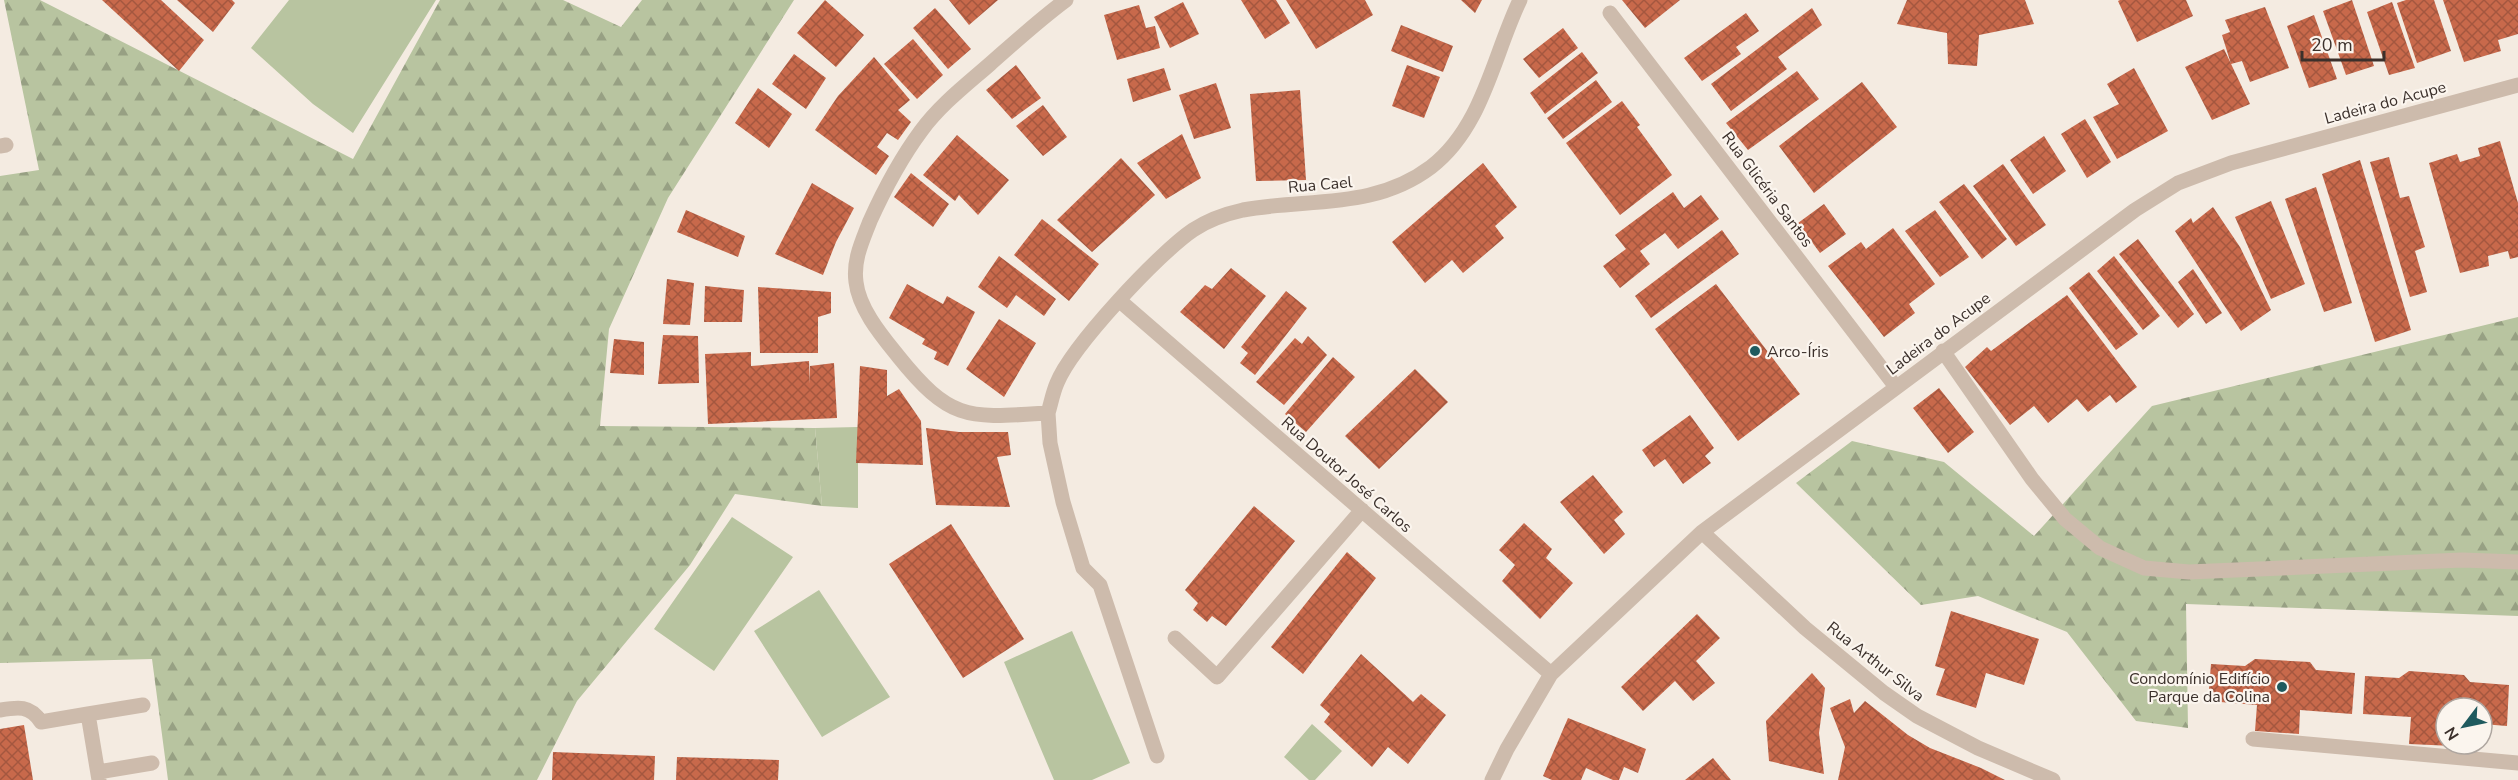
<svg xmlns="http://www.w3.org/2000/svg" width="2518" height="780" font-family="'Nunito Sans',sans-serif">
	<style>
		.forest { fill: url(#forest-firs) }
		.garden { fill: #b8c4a0 }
		.building { fill: url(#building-cross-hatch) }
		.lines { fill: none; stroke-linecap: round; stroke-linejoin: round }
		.minor { stroke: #cdbbac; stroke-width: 15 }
		.poi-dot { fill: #1f5a5e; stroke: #fbf5ee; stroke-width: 2 }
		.labels { text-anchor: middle; stroke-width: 4.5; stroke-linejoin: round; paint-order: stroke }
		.street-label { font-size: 16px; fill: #3b302b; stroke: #fbf5ee }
		.poi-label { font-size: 16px; fill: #3b302b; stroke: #fbf5ee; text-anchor: start }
	</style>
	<defs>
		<pattern id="forest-firs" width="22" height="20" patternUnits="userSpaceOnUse" patternTransform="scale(1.5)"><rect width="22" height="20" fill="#b8c4a0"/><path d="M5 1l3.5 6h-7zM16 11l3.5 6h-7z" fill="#97a083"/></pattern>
		<pattern id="building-cross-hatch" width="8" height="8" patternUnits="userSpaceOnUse" patternTransform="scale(1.5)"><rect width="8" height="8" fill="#c8694b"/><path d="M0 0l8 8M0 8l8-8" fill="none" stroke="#a4573f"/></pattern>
	</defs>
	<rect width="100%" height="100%" fill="#f4ebe1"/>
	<path class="forest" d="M4,0H40L353,159L440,0H563L621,27L642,0H794L668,198L609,329L600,426L815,428L822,506L735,494L690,565L577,701L537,780H168L152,659L0,663V176L39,170Z
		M2518,317V616L2186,604L2188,728L2136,721L2067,632L1978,596L1921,605L1796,483L1852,441L1944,462L2034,536L2152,406Z"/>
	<path class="garden" d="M289,0H436L353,133L313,104L251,48Z
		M858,427V508L822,506L815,428Z
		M732,517L793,557L714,671L654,629Z
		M819,590L890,697L822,737L754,631Z
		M1072,631L1130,763L1092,780H1054L1004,662Z
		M1312,724L1342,751L1315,780H1309L1284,757Z"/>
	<path class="building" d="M102,0H161L204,40L179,71Z
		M177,0H232L235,3L213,32Z
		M825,0L864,35L836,67L797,33Z
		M949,0H998L969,25Z
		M1241,0H1276L1290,23L1265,39Z
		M1286,0H1365L1373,15L1316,49Z
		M1461,0H1482L1475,13Z
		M1622,0H1680L1645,28Z
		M1907,0H2025L2034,24L1979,35L1977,66L1948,64L1947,33L1897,24Z
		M2120,0H2186L2193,16L2137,42L2118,1Z
		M2352,0L2374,66L2346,75L2323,11Z
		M2406,0H2434L2451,51L2417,63L2397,3Z
		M2443,0H2518V34L2498,40L2501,51L2464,62Z
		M1183,2L1199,34L1170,48L1154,17Z
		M2392,2L2415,68L2389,75L2367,12Z
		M1139,5L1146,28L1155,26L1160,48L1117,60L1104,15Z
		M2265,7L2289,68L2250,82L2242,61L2231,64L2222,35L2230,32L2225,20Z
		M935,8L971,49L948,69L913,28Z
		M1812,8L1822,25L1778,57L1787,69L1731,111L1711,84Z
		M1746,13L1759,31L1736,47L1741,54L1702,81L1684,58Z
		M2314,15L2337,79L2309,88L2287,26Z
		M1401,25L1453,46L1443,72L1391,51Z
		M1563,28L1578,48L1539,78L1523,59Z
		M913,39L943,75L917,99L884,64Z
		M2224,49L2250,104L2212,120L2185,67Z
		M1582,52L1598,73L1545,114L1530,93Z
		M794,54L826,78L806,109L772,84Z
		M874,57L910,100L898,110L911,122L898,140L887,133L877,147L889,156L876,175L815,130L838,96Z
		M1016,65L1041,98L1012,119L986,90Z
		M1407,65L1440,77L1424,118L1392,106Z
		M1164,68L1171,90L1133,102L1127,79Z
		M2134,68L2168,131L2117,159L2093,117L2119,104L2107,84Z
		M1797,71L1819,99L1748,150L1726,123Z
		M1596,80L1612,102L1563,139L1547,118Z
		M1862,82L1897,127L1814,193L1779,146Z
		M1216,83L1231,128L1194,139L1179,95Z
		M758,88L792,114L769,148L735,123Z
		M1300,90L1306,180L1256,181L1250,94Z
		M1622,101L1640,125L1637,127L1672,175L1620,215L1566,143Z
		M1043,105L1067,137L1043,156L1016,126Z
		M2085,119L2111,162L2087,178L2061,134Z
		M1182,134L1201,178L1166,199L1137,163Z
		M957,135L1009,180L978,215L959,195L955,201L923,175Z
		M2044,136L2066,171L2033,194L2010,160Z
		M2500,141L2518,203V257L2510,259L2508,251L2488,256L2489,266L2460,273L2429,163L2457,154L2460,162L2480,156L2478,148Z
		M2389,157L2400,198L2409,196L2425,247L2415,251L2427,292L2410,297L2370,162Z
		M1121,158L1155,195L1092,252L1057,220Z
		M2360,160L2411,330L2375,342L2322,174Z
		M1483,163L1517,207L1495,226L1504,238L1463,273L1452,260L1425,283L1392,242Z
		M2003,164L2046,225L2016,246L1973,186Z
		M911,173L949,204L933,227L894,197Z
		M812,183L854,208L836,242L823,275L775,254Z
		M1964,184L2007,239L1982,259L1939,202Z
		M2316,187L2352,303L2324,312L2285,199Z
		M1673,192L1684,208L1701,195L1719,219L1678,249L1665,233L1640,251L1650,264L1620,288L1603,266L1626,249L1615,235Z
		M2271,201L2305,284L2271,299L2235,217Z
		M1824,204L1846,234L1820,253L1798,223Z
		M2213,207L2240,247L2271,310L2241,331L2175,231L2191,218L2193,223Z
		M686,210L745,236L738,257L677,232Z
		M1935,210L1969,257L1940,277L1905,231Z
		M1042,219L1099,264L1069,301L1014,255Z
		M1893,228L1935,284L1909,304L1915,313L1884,337L1828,266L1861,242L1866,249Z
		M1722,230L1739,254L1651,318L1635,296Z
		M2138,239L2194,314L2178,328L2119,254Z
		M999,256L1056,299L1044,316L1016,295L1007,308L978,287Z
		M2114,256L2160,316L2143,330L2097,271Z
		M1231,268L1266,296L1224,349L1180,312L1205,285L1212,289Z
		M2193,269L2222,313L2206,324L2178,282Z
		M2089,272L2138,334L2116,350L2069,288Z
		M667,279L694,283L690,325L663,324Z
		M907,284L943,304L947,296L975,312L948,366L934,359L937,352L922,344L925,339L889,318Z
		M1716,284L1800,394L1738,441L1655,329Z
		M705,286L744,290L742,322H704Z
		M758,287L831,292V313L818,317V353H760Z
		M1286,291L1307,308L1255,375L1240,363L1248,353L1241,347Z
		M2067,295L2137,387L2116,403L2110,395L2088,412L2077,399L2048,423L2034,406L2010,425L1965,367L1987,347L1991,351Z
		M999,319L1036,343L1004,397L966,369Z
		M663,335L698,336L699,383L658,384Z
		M1308,336L1327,355L1284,405L1256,382L1295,338L1302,344Z
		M614,339L644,342V375L610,373Z
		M751,352V366L809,361L810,384V366L834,363L837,418L708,424L705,354Z
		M1333,357L1355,377L1306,432L1285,414Z
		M860,366L887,370V396L899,389L921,421L923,465L856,463Z
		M1415,369L1448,402L1379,469L1345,436Z
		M1939,388L1974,432L1948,453L1913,408Z
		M1690,415L1714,448L1705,456L1711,463L1683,484L1665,459L1654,467L1642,450Z
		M926,428L959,432H1008L1011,455L997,457L1010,507L936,505Z
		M1593,475L1623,512L1614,520L1625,534L1604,554L1560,502Z
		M1254,506L1295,541L1226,626L1212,616L1207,622L1193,610L1198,603L1185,590Z
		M1524,523L1552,549L1546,558L1573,583L1540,619L1502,581L1515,565L1499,550Z
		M951,524L1024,639L963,678L889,564Z
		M1347,552L1376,578L1303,674L1271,647Z
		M1951,611L2039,639L2024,685L1986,673L1976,708L1936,695L1945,669L1935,666Z
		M1697,614L1720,638L1696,661L1715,683L1693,701L1675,681L1643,711L1621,687Z
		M1361,654L1413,702L1421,694L1446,715L1408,764L1388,747L1372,767L1324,722L1330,714L1320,705Z
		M2255,659L2310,662L2316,670L2355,673L2352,714L2300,710L2299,734L2255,731L2257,705L2208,701L2211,664L2245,666Z
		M2409,671L2464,675L2470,682L2509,685L2507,726L2482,724V708H2446V744H2453V746L2409,744L2411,717L2363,714L2365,676L2399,678Z
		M1812,673L1825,688L1819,733L1824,774L1769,761L1766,721Z
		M1850,699L1854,713L1865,701L1908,735L1930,748L1981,768L2005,780H1838L1845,747L1830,708Z
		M1568,718L1646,749L1638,773L1624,767L1619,780H1613L1586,768L1581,780H1552L1543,776Z
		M24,725L33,780H0V729Z
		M553,752L655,756L654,780H552Z
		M677,757L779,760L778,780H676Z
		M1713,758L1731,780H1685Z"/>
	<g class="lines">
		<path class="minor" d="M1066,0C1039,20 1015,42 990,64C966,85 940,105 921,131C901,158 884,190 870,221C862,242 853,260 856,282C859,309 882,336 898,356C951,422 968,418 1048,413C1051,403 1053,392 1057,383C1072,346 1159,253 1193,230C1208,220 1225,214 1243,210C1309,198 1374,210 1431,167C1483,127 1493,56 1520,0
			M1610,13L1896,387
			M0,146L6,145
			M1120,301L1551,674
			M1943,351L2032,479L2065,519L2100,548L2144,568L2189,572L2462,560L2518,562
			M1048,413L1050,443L1063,502L1083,568L1100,585L1157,756
			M1702,532L1805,628L1884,693L1917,716L1978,748L2053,780
			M1175,638L1217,677L1362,510
			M0,710C18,707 30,705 41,722L88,714L99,780
			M88,714L143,705
			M2253,739L2518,763
			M98,772L152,763
			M1492,780L1507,749L1551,674L1702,532L2135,210L2178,183L2231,163L2518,85"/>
	</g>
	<g class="poi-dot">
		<circle cx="1755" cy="351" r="6"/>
		<circle cx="2282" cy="687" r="6"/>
	</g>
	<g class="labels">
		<g class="street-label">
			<text transform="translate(2385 102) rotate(-15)" y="6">Ladeira do Acupe</text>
			<text transform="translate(1320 184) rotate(-5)" y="6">Rua Cael</text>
			<text transform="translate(1768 189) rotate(53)" y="6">Rua Glicéria Santos</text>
			<text transform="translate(1938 333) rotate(-37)" y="6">Ladeira do Acupe</text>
			<text transform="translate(1347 474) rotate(41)" y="6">Rua Doutor José Carlos</text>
			<text transform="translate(1876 661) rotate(38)" y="6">Rua Arthur Silva</text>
		</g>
		<g class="poi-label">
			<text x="1767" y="357">Arco-Íris</text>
			<text x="2270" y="684" text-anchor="end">Condomínio Edifício<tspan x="2270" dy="18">Parque da Colina</tspan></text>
		</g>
	</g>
	<g transform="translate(2464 726) rotate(238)"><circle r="28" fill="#fbf5ee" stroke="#aea6a0" stroke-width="1.5"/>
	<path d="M0-4.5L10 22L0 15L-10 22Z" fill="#1f5a5e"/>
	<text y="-9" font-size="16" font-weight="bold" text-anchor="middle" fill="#3b302b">N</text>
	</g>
	<path d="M2302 51v9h82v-9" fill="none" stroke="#3b302b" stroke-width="3"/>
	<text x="2311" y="51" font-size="18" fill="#3b302b" stroke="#fbf5ee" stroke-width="4.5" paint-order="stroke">20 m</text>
</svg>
